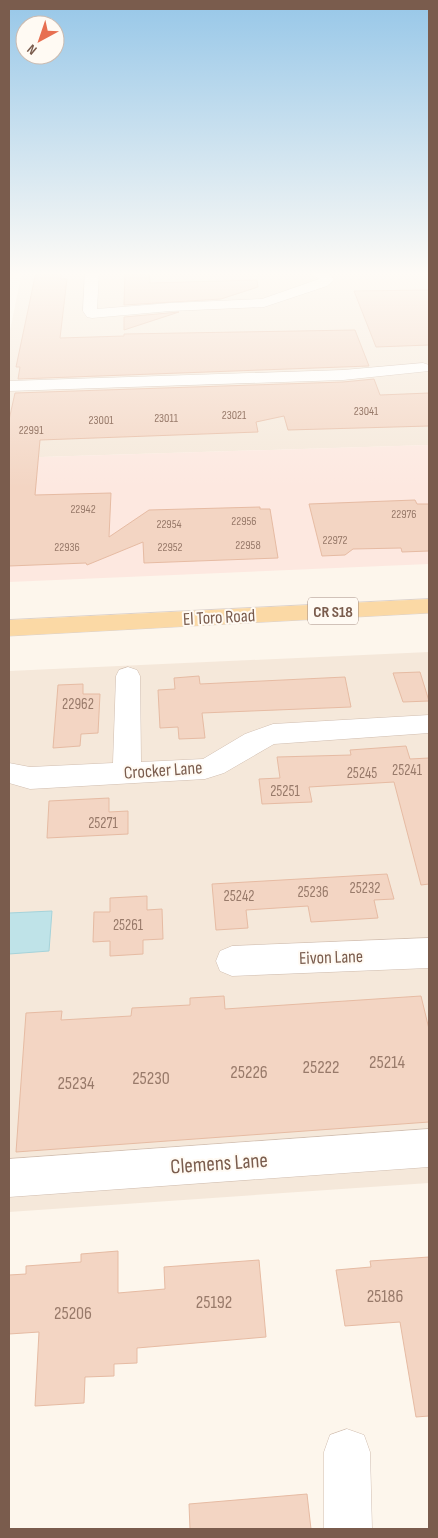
<svg xmlns="http://www.w3.org/2000/svg" width="438" height="1538" font-family="'Sofia Sans Condensed',sans-serif">
	<style>
		.residential { fill: #f5e8da }
		.commercial { fill: #fde8e0 }
		.water { fill: #bfe3e8; stroke: #a5d3da }
		.building { fill: #f3d5c3; stroke: #e6bba3 }
		.lines { fill: none; stroke-linecap: round; stroke-linejoin: round }
		.street-casing { stroke: #d1beb0; stroke-width: 1 }
		.primary-casing { stroke: #dad1cd; stroke-width: 1 }
		.street { fill: #fff; fill-rule: evenodd }
		.primary { fill: #fbd9a5; fill-rule: evenodd }
		.labels { text-anchor: middle; stroke-width: 4; stroke-linejoin: round; paint-order: stroke }
		.far-number-label { font-size: 12px; fill: #987a6a }
		.number-label { font-size: 15px; fill: #987a6a }
		.shield { fill: #fffaf3; stroke: #a28b7f; stroke-width: 1 }
		.shield-label { font-size: 16px; font-weight: bold; fill: #7a5c4d }
		.street-label { font-size: 18px; fill: #7a5c4d; stroke: #fffaf3 }
		.near-number-label { font-size: 18px; fill: #987a6a }
		.near-street-label { font-size: 21px; fill: #7a5c4d; stroke: #fffaf3 }
	</style>
	<rect width="100%" height="100%" fill="#fdf6ec"/>
	<path class="residential" d="M22,272H429V445L9,458V335Z
		M429,652V1183L9,1212V671Z"/>
	<path class="commercial" d="M429,445V564L9,582V458Z"/>
	<path class="water" d="M52,911L49,951L9,954V913Z"/>
	<path class="building" d="M36,272H62L61,279H67L60,338L124,336V334L355,330L369,366L18,379L20,367H16Z
		M125,272H149L150,283L257,280L258,287L221,299L124,305Z
		M429,290V345L376,347L354,291Z
		M179,312L124,330V317Z
		M374,379L380,395L429,393V426L288,430L284,416L256,422L258,432L40,440L35,495L111,493L109,537L149,510L260,507V509H270L278,558L144,563L143,542L87,565L86,563L9,566V420L15,393L343,382Z
		M415,500L417,504H429V551L402,552L401,548L353,549L345,555L322,556L309,504Z
		M420,672L429,701L403,702L393,673Z
		M199,676L200,684L345,677L351,707L202,713L205,738L179,739L178,727L160,728L158,690L175,689L174,678Z
		M83,684V694H100L98,733L81,734L80,746L53,748L58,685Z
		M406,746L410,759L429,758V884L421,885L394,782L309,787L312,802L262,804L259,779L280,778L277,757L351,755L350,750Z
		M109,798V812L128,811V834L47,838L49,801Z
		M387,874L394,899L374,900L378,918L311,922L308,906L246,910L248,928L216,930L212,884Z
		M147,896V910L162,909L163,939L143,940V954L110,956V941L93,942L94,912H110V898Z
		M224,996L225,1009L421,996L429,1029V1122L16,1152L26,1013L62,1011L61,1020L131,1016L132,1008L190,1005V998Z
		M118,1251V1293L165,1289L164,1267L259,1260L266,1337L137,1348V1363L114,1364V1376L85,1377L84,1403L35,1406L39,1332L9,1334V1275L26,1274V1266L81,1262V1254Z
		M429,1257V1416L416,1417L400,1322L345,1326L336,1270L371,1267L370,1261Z
		M307,1494L311,1529H190L189,1504Z"/>
	<g class="lines">
		<defs>
			<path id="street" d="M85,272H99L97,309L170,303L262,299L319,279L310,272H328L334,280L327,286L264,307L170,311L92,318L87,317L83,311Z
				M423,363L429,365V371L343,380L9,391V381L343,370Z
				M128,667L137,670L140,676L141,762L203,759L245,734L273,724L429,715V733L274,744L224,773L205,779L30,789L9,783V763L30,767L113,763L116,676L119,670Z
				M429,938V968L232,976L220,971L216,961L220,951L232,946Z
				M429,1129V1167L9,1197V1159Z
				M347,1429L364,1435L370,1452L372,1529H324V1452L330,1435Z"/>
			<path id="primary" d="M429,599V613L9,636V620Z"/>
		</defs>
		<use href="#street" class="street-casing"/>
		<use href="#primary" class="primary-casing"/>
		<use href="#street" class="street"/>
		<use href="#primary" class="primary"/>
	</g>
	<linearGradient id="sky" x2="0" y2="1"><stop stop-color="#97c7e8"/><stop offset="0.56" stop-color="#fefbf6"/><stop offset="1" stop-color="#fefbf6" stop-opacity="0"/></linearGradient>
	<rect width="438" height="488" fill="url(#sky)"/>
	<g class="labels">
		<g class="far-number-label">
			<text x="366" y="415">23041</text>
			<text x="234" y="419">23021</text>
			<text x="166" y="422">23011</text>
			<text x="101" y="424">23001</text>
			<text x="31" y="434">22991</text>
			<text x="83" y="513">22942</text>
			<text x="404" y="518">22976</text>
			<text x="244" y="525">22956</text>
			<text x="169" y="528">22954</text>
			<text x="335" y="544">22972</text>
			<text x="248" y="549">22958</text>
			<text x="67" y="551">22936</text>
			<text x="170" y="551">22952</text>
		</g>
		<g class="number-label">
			<text x="78" y="709">22962</text>
			<text x="407" y="775">25241</text>
			<text x="362" y="778">25245</text>
			<text x="285" y="796">25251</text>
			<text x="103" y="828">25271</text>
			<text x="365" y="893">25232</text>
			<text x="313" y="897">25236</text>
			<text x="239" y="901">25242</text>
			<text x="128" y="930">25261</text>
		</g>
		<rect class="shield" x="308" y="597.5" width="50" height="27" rx="4"/>
		<g class="shield-label">
			<text x="333" y="617">CR S18</text>
		</g>
		<g class="street-label">
			<text transform="translate(219 617) rotate(-3)" y="6">El Toro Road</text>
			<text transform="translate(163 770) rotate(-4)" y="6">Crocker Lane</text>
			<text transform="translate(331 957) rotate(-2)" y="6">Eivon Lane</text>
		</g>
		<g class="near-number-label">
			<text x="387" y="1068">25214</text>
			<text x="321" y="1073">25222</text>
			<text x="249" y="1078">25226</text>
			<text x="151" y="1084">25230</text>
			<text x="76" y="1089">25234</text>
			<text x="385" y="1302">25186</text>
			<text x="214" y="1308">25192</text>
			<text x="73" y="1319">25206</text>
		</g>
		<g class="near-street-label">
			<text transform="translate(219 1163) rotate(-4)" y="7">Clemens Lane</text>
		</g>
	</g>
	<rect width="438" height="1538" fill="none" stroke="#7a5c4d" stroke-width="20"/>
	<g transform="translate(40 40) rotate(220)"><circle r="24" fill="#fffaf3" stroke="#cabbb1"/>
	<path d="M0-4L9 19L0 12L-9 19Z" fill="#e76f51"/>
	<text y="-8" font-size="14" font-weight="bold" text-anchor="middle" fill="#7a5c4d">N</text>
	</g>
</svg>
